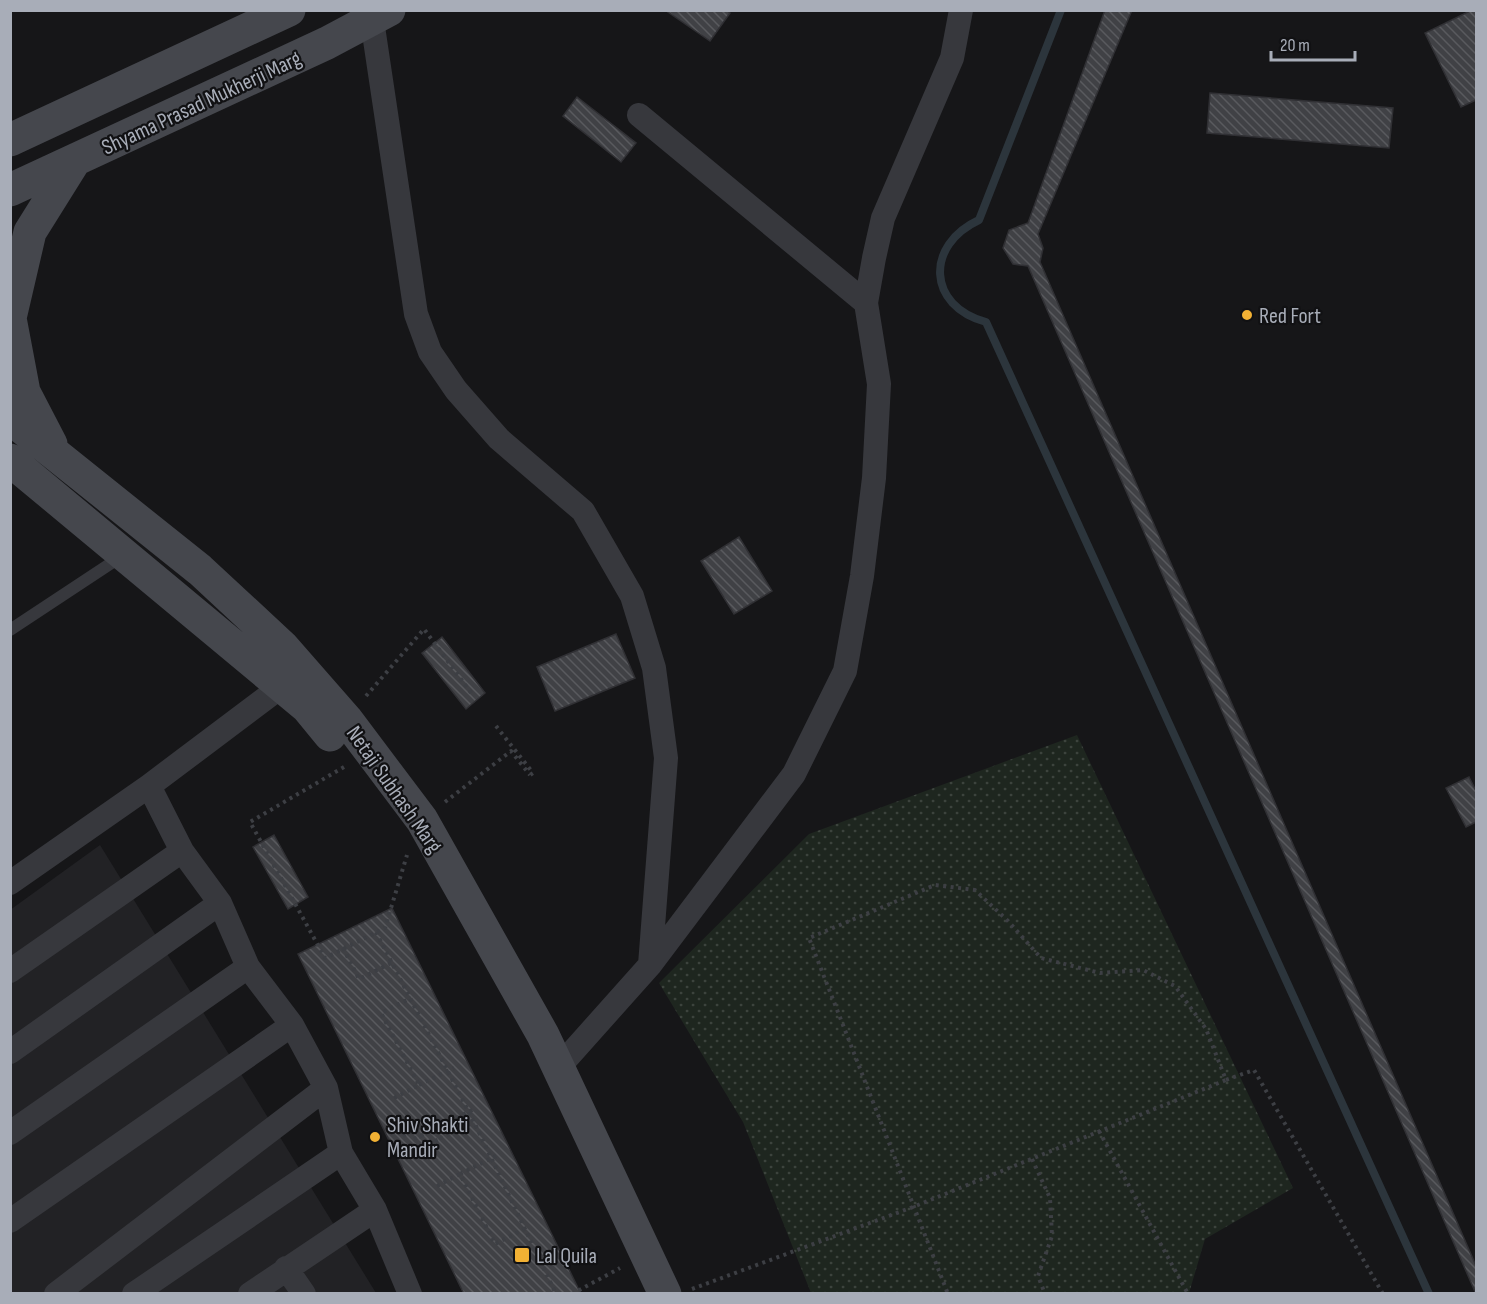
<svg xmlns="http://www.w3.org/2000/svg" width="1487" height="1304" font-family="'Sofia Sans Condensed',sans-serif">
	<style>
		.built { fill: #222225 }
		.green { fill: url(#green-dots) }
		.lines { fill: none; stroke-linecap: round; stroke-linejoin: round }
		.stream { stroke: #2c353c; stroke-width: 8 }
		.building { fill: url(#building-back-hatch); stroke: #303034; stroke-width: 1.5 }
		.path { stroke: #3d3f44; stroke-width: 4; stroke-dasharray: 3 4.5; stroke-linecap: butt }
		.service { stroke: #37383d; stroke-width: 12 }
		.minor { stroke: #37383d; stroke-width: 24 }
		.secondary { stroke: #45474d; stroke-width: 33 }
		.poi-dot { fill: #f2b134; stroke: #111113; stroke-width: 2 }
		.labels { text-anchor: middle; stroke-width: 4.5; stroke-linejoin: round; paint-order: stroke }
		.street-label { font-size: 22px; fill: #a8adb8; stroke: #111113 }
		.poi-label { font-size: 22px; fill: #a8adb8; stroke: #111113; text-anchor: start }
	</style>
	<defs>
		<pattern id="green-dots" width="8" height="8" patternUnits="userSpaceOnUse" patternTransform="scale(1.5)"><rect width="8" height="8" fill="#1e261f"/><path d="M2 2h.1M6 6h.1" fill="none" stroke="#3c433d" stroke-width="1.8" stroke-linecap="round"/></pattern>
		<pattern id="building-back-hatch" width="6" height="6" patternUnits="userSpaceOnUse" patternTransform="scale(1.5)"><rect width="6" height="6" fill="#404145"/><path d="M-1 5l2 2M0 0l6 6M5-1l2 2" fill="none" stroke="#595a5e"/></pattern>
	</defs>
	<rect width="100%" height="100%" fill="#161618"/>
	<path class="built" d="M100,845L376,1293H11L10,910Z"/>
	<path class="green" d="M1077,735L1293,1188L1205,1239L1189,1293H811L743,1122L659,983L809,834Z"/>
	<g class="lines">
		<path class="stream" d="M1061,10L979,220C925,245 927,306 986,322L1429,1294"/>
	</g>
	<path class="building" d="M665,10H727L730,13L710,41Z
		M1105,10H1132L1038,234L1043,248L1040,262L1476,1266V1294L1028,266L1013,264L1003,248L1009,230L1028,223Z
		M1472,10H1476V100L1461,107L1425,33Z
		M1210,93L1393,108L1389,148L1207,133Z
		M577,97L636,143L621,162L563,116Z
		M739,537L772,591L734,614L701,561Z
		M616,634L635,678L555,711L537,667Z
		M442,637L485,693L466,709L422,653Z
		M1469,777L1476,791V822L1466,827L1446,788Z
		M274,835L308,897L288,909L253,847Z
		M392,908L581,1294H464L298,954Z"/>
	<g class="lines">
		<path class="path" d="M366,696L424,629L472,694
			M496,726L533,773L530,775
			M344,767L250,822L325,958L385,928L407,855
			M445,802L511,751L530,775
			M376,932L474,1122L556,1294
			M343,948L359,979L393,962
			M1226,1080L1254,1070L1383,1294
			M419,1085L454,1068
			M394,1098L419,1085L381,1013L411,998
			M443,1125L474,1109
			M1099,1131L1188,1294
			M403,1136L417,1129L426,1146L441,1138
			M414,1139L443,1125L437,1117L432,1119L441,1138L474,1122
			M1032,1159L1050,1198L1052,1236L1038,1276L1045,1294
			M460,1174L496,1156
			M437,1186L460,1174L495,1244L526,1228
			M692,1289L913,1207L1226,1080L1206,1029L1175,986L1143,970L1100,973L1041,958L1008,921L975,890L935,885L809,938L948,1294
			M572,1294L620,1268"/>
		<path class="service" d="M10,630L122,556"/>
		<path class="minor" d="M372,20L416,314L430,352L456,390L499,439L583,511L632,596L654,668L666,758L650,965
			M639,115L866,303
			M149,786L282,686
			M10,883L149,786L182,851L220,903L248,967L292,1025L326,1088L341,1153L375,1210L410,1294
			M10,971L182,851
			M10,1052L220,903
			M559,1067L650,965L794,774L845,671L862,576L874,478L879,384L866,303L874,258L883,218L952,58L961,10
			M10,1133L248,967
			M10,1221L292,1025
			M286,1268L304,1294
			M56,1294L326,1088
			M134,1294L341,1153
			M250,1294L375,1210"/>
		<path class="secondary" d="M10,140L289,10
			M10,190L327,43L389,10
			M10,318L30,232L75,160
			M10,318L24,392L51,444
			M10,418L200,570L283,647L346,719L422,820L543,1035L665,1294
			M10,460L307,707L330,735"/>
	</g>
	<g class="poi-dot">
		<circle cx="1247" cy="315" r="6"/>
		<circle cx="375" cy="1137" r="6"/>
		<rect x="514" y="1247" width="16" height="16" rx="3"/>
	</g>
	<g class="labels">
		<g class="street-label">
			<text transform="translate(201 102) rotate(-25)" y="8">Shyama Prasad Mukherji Marg</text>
			<text transform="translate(395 789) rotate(55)" y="8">Netaji Subhash Marg</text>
		</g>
		<g class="poi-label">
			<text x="1259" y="323">Red Fort</text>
			<text x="387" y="1132">Shiv Shakti<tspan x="387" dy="25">Mandir</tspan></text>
			<text x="536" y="1263">Lal Quila</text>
		</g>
	</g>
	<rect width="1487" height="1304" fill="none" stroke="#a8adb8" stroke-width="24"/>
	<path d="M1271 51v9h84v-9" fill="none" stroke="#a8adb8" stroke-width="3"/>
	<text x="1280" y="51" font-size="18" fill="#a8adb8" stroke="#111113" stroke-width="4.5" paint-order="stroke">20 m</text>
</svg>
